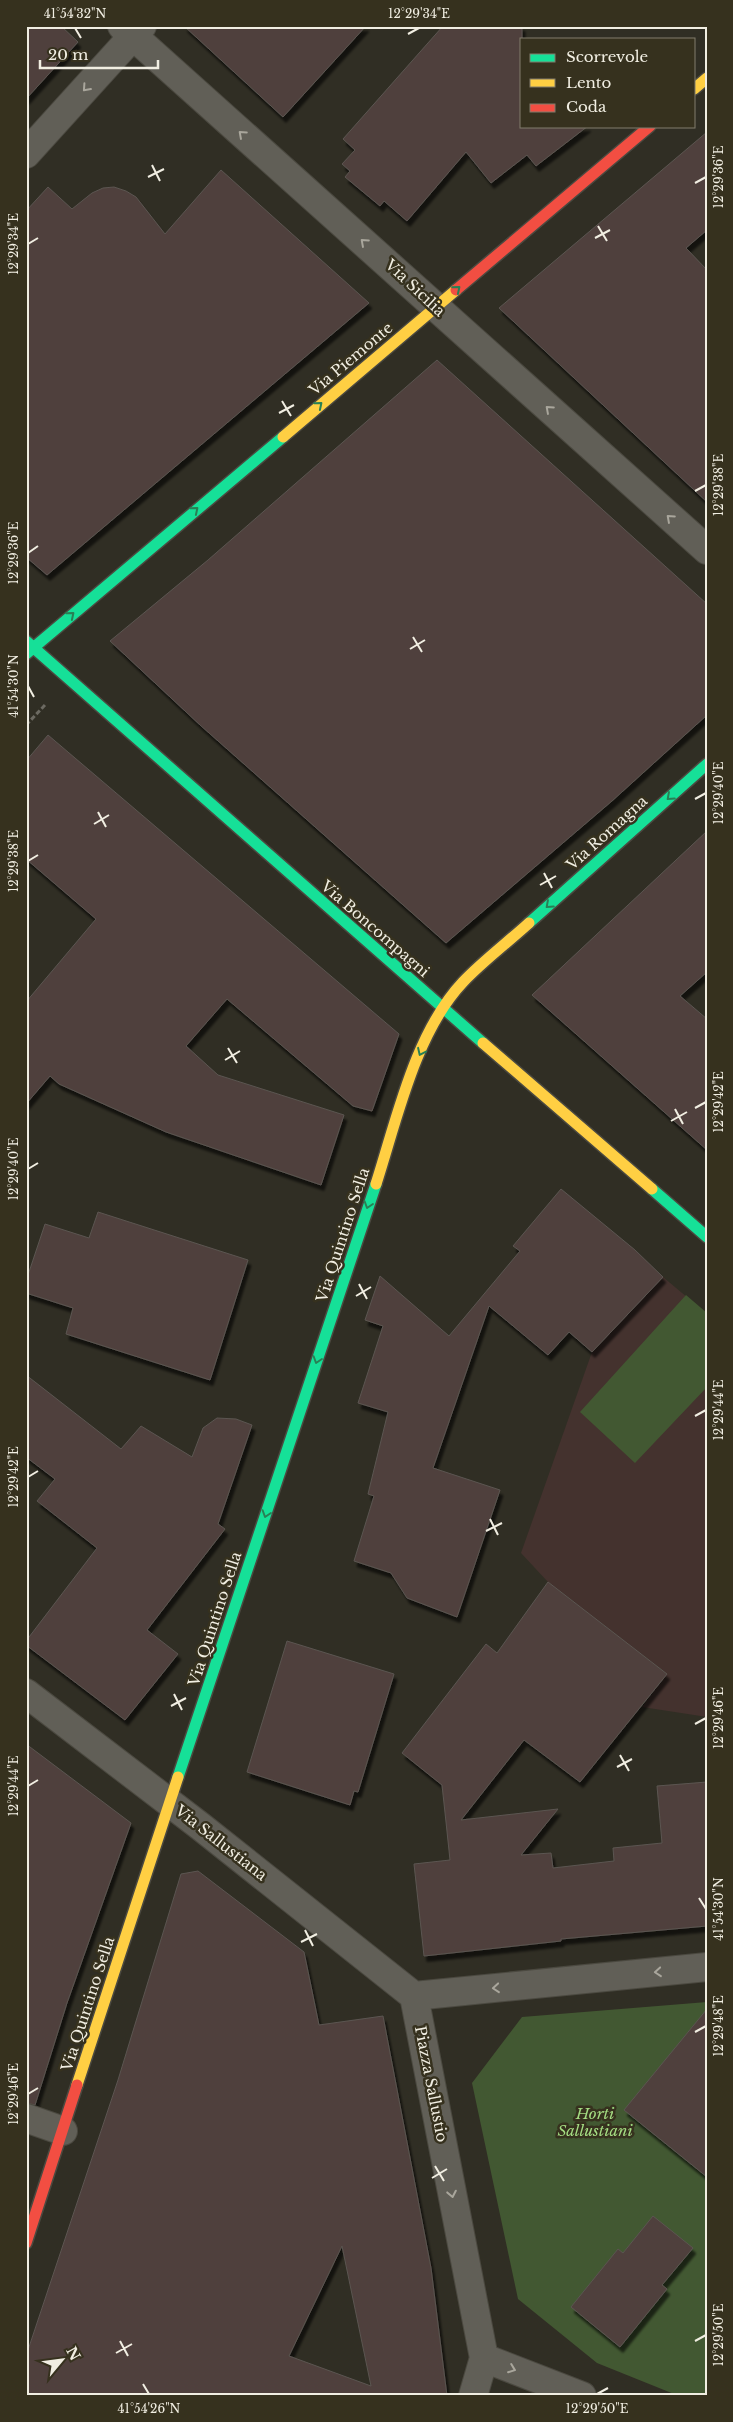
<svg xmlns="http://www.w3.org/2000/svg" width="733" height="2422" font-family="'Libre Baskerville',serif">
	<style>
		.education { fill: #44322e }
		.green { fill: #425832 }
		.building { fill: #4f413c; stroke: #5b5551; fill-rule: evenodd; filter: url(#shadow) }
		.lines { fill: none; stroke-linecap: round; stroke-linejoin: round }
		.street-casing { stroke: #4b4940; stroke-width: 30 }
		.fast-casing { stroke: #4b4940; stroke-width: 14 }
		.slow-casing { stroke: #4b4940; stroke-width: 14 }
		.jam-casing { stroke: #4b4940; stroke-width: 14 }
		.path { stroke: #6c6a62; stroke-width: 3; stroke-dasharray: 5 2.5; stroke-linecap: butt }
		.street { stroke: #615f57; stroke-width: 28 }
		.fast { stroke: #16e098; stroke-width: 11 }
		.slow { stroke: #ffcf43; stroke-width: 11 }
		.jam { stroke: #f24e42; stroke-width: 11 }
		.oneway { stroke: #a9a69c }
		.oneway2 { stroke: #288055 }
		.ticks { fill: none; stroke: #f1eee2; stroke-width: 2 }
		.labels { text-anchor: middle; stroke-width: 5; stroke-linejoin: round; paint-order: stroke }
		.street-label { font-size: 15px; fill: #f1eee2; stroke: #36311e }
		.park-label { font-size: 15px; font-style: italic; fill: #a4dc82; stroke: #36311e }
		.neatline { fill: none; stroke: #f1eee2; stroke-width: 2 }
		.ticks-label { font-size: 12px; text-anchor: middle; fill: #f1eee2 }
	</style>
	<defs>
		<filter id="shadow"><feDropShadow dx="3" dy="5.5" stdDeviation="1" flood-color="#0009"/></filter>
	</defs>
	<rect width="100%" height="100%" fill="#302e24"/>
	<path class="education" d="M663,1277L707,1314V1717L642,1707L667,1674L548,1582L521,1553L592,1352Z"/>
	<path class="green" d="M686,1295L707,1313V1387L635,1463L580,1412Z
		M707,2002V2396H679L597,2363L518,2299L472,2083L522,2017Z"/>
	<path class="building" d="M26,26H61L78,42L26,99Z
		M184,26H366L283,117Z
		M443,26H522V126H588L536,166L527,155L491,183L466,152L407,221L384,201L380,206L345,177L350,171L342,164L355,150L343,139Z
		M707,132V230L686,248L707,270V502L499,308Z
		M221,170L369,303L47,575L26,557V211L48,187L72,209L92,193L103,188L114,187L126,191L136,197L165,234Z
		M437,360L707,604V715L612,801L446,943L200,725L110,641L208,560Z
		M48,735L399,1034L372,1111L353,1106L227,999L186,1046L218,1075L344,1115L321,1185L166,1132L59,1084L50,1076L26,1104V1002L96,919L26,859V761Z
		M707,831V972L680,996L707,1019V1150L532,995Z
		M561,1189L635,1250L663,1277L592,1352L569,1332L548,1355L489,1306L433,1468L500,1490L457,1617L407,1598L391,1573L354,1561L374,1496L368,1494L388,1412L358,1403L383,1326L365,1320L380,1276L449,1336L520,1251L513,1246Z
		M98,1212L248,1260L210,1380L66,1334L73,1308L26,1293V1281L45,1224L89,1238Z
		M26,1375L121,1449L141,1426L192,1457L203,1428L217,1418L236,1419L252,1425L218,1524L225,1529L147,1630L178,1654L125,1720L26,1645V1641L97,1548L37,1501L55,1479L26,1457Z
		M548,1582L667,1674L580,1782L524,1740L461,1820L558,1809L521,1855L551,1853L553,1868L614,1861L613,1848L662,1843L657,1786L707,1782V1926L561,1939V1941L424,1956L414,1864L450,1860L446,1822L442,1785L402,1753L486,1644L497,1653Z
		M287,1641L394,1674L358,1792L354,1791L350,1805L247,1772Z
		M26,1744L131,1823L67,2003L35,2105L26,2103Z
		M198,1871L304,1952L319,2025L383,2016L431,2268L447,2396H26V2356L118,2080L181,1874ZM342,2246L371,2386L289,2356Z
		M707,2009V2177L624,2110Z
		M653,2216L693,2248L662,2285L667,2289L620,2347L571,2307L618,2249L623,2253Z"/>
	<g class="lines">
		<defs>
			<path id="street" d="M122,26L707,550
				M26,154L142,26
				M26,1693L200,1826L414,1996
				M26,2118L63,2131
				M473,2396L484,2358
				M582,2396L484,2358L414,1996L707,1967"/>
			<path id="fast" d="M26,641L483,1043
				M26,654L283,437
				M529,923L707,764
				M652,1189L707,1237
				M178,1777L376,1184"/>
			<path id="slow" d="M694,89L707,78
				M283,437L456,290
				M483,1043L652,1189
				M376,1184C397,1119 415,1033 463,982C483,961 507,943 529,923
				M77,2085L178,1777"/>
			<path id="jam" d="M456,290L650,126
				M26,2243L77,2085"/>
		</defs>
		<use href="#street" class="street-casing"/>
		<use href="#fast" class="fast-casing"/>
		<use href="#slow" class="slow-casing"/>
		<use href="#jam" class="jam-casing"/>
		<path class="path" d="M26,721L28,723L45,705"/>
		<use href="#street" class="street"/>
		<use href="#fast" class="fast"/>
		<use href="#slow" class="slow"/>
		<use href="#jam" class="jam"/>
	</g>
	<defs><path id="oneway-chevron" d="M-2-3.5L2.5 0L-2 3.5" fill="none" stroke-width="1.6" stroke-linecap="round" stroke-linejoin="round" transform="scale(1.25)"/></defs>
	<g class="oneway">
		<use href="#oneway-chevron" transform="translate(86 88) rotate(132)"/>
		<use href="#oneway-chevron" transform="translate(242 134) rotate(-138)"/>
		<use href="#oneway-chevron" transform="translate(364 242) rotate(-138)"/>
		<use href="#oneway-chevron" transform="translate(549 409) rotate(-138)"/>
		<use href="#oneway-chevron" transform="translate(670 518) rotate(-138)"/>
		<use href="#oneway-chevron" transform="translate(658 1972) rotate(175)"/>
		<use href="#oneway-chevron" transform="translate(496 1988) rotate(175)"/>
		<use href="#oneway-chevron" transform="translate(452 2194) rotate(79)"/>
		<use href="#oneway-chevron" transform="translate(512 2369) rotate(21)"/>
	</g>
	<g class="oneway2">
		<use href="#oneway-chevron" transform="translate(457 289) rotate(-40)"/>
		<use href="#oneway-chevron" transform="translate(319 405) rotate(-40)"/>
		<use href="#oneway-chevron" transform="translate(195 510) rotate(-40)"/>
		<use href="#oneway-chevron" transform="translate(71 615) rotate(-40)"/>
		<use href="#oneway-chevron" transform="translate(670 797) rotate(138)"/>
		<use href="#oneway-chevron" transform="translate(549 905) rotate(138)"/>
		<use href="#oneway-chevron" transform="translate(421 1052) rotate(115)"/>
		<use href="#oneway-chevron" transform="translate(368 1205) rotate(108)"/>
		<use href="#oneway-chevron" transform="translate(317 1360) rotate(108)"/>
		<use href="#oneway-chevron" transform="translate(266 1514) rotate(108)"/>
	</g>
	<path class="ticks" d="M75,28L81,38M408,34L419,28M152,165L160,181M148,177L164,169M695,183L706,177M598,226L607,241M595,238L610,230M28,244L38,238M282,401L291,416M279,413L294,405M695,491L706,485M28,553L38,546M413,637L422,652M410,649L425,640M28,686L34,697M695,799L706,793M98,812L106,827M94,824L109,815M28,861L38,855M544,873L552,888M540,885L556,876M228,1048L237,1063M225,1060L240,1051M695,1108L706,1102M675,1109L683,1124M671,1121L687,1112M28,1169L38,1163M359,1284L367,1299M356,1296L371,1287M695,1416L706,1410M28,1477L38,1471M490,1519L498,1535M486,1531L502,1523M174,1694L182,1710M171,1706L186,1698M695,1724L706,1718M620,1755L629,1771M617,1767L632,1759M28,1786L38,1780M699,1898L706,1909M305,1930L313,1946M301,1942L317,1934M695,2032L706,2026M28,2094L38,2088M435,2166L444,2181M432,2178L447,2169M120,2341L128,2356M695,2341L706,2335M116,2353L132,2344M143,2384L149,2394M597,2394L608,2388"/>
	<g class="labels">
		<g class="street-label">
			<text transform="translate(415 288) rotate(43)" y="5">Via Sicilia</text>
			<text transform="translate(351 359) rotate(-40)" y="5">Via Piemonte</text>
			<text transform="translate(607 833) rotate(-42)" y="5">Via Romagna</text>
			<text transform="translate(375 929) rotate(41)" y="5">Via Boncompagni</text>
			<text transform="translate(343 1235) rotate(-72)" y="5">Via Quintino Sella</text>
			<text transform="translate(215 1619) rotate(-72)" y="5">Via Quintino Sella</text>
			<text transform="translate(221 1843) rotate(38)" y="5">Via Sallustiana</text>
			<text transform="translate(88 2004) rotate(-72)" y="5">Via Quintino Sella</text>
			<text transform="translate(431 2084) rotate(79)" y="5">Piazza Sallustio</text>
		</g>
		<g class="park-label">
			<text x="595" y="2119">Horti<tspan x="595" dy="17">Sallustiani</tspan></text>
		</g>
	</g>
	<rect width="733" height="2422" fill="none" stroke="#36311e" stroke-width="55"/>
	<rect x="520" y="38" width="175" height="90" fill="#36311e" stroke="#817d6c"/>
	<rect x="530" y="54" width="25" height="8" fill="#16e098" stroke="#817d6c"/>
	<text x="566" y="62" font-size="15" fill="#f1eee2">Scorrevole</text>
	<rect x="530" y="79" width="25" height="8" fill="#ffcf43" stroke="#817d6c"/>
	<text x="566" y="88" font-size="15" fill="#f1eee2">Lento</text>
	<rect x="530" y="104" width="25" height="8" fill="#f24e42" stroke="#817d6c"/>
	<text x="566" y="112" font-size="15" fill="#f1eee2">Coda</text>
	<g transform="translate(62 2360) rotate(61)" stroke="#36311e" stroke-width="4" paint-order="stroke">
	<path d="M0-4L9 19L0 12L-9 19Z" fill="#f1eee2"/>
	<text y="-8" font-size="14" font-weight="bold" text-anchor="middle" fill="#f1eee2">N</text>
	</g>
	<path d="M40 60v8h118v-8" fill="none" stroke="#f1eee2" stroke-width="2.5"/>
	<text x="48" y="60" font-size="15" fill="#f1eee2" stroke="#36311e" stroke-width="4" paint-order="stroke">20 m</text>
	<rect x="28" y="28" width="678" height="2366" class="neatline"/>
	<g class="ticks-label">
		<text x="75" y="18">41°54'32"N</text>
		<text x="419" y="18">12°29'34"E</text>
		<text transform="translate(719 177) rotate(-90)" y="4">12°29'36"E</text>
		<text transform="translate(14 244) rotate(-90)" y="4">12°29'34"E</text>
		<text transform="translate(719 485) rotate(-90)" y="4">12°29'38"E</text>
		<text transform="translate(14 553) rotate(-90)" y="4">12°29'36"E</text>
		<text transform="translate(14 686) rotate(-90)" y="4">41°54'30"N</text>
		<text transform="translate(719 793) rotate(-90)" y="4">12°29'40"E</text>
		<text transform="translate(14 861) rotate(-90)" y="4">12°29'38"E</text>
		<text transform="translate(719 1102) rotate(-90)" y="4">12°29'42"E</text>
		<text transform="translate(14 1169) rotate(-90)" y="4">12°29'40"E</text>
		<text transform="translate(719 1410) rotate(-90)" y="4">12°29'44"E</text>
		<text transform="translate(14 1477) rotate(-90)" y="4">12°29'42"E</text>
		<text transform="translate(719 1718) rotate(-90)" y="4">12°29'46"E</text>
		<text transform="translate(14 1786) rotate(-90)" y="4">12°29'44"E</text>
		<text transform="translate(719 1909) rotate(-90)" y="4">41°54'30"N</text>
		<text transform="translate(719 2026) rotate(-90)" y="4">12°29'48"E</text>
		<text transform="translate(14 2094) rotate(-90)" y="4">12°29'46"E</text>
		<text transform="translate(719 2335) rotate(-90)" y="4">12°29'50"E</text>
		<text x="149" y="2413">41°54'26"N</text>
		<text x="597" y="2413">12°29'50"E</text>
	</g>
</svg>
